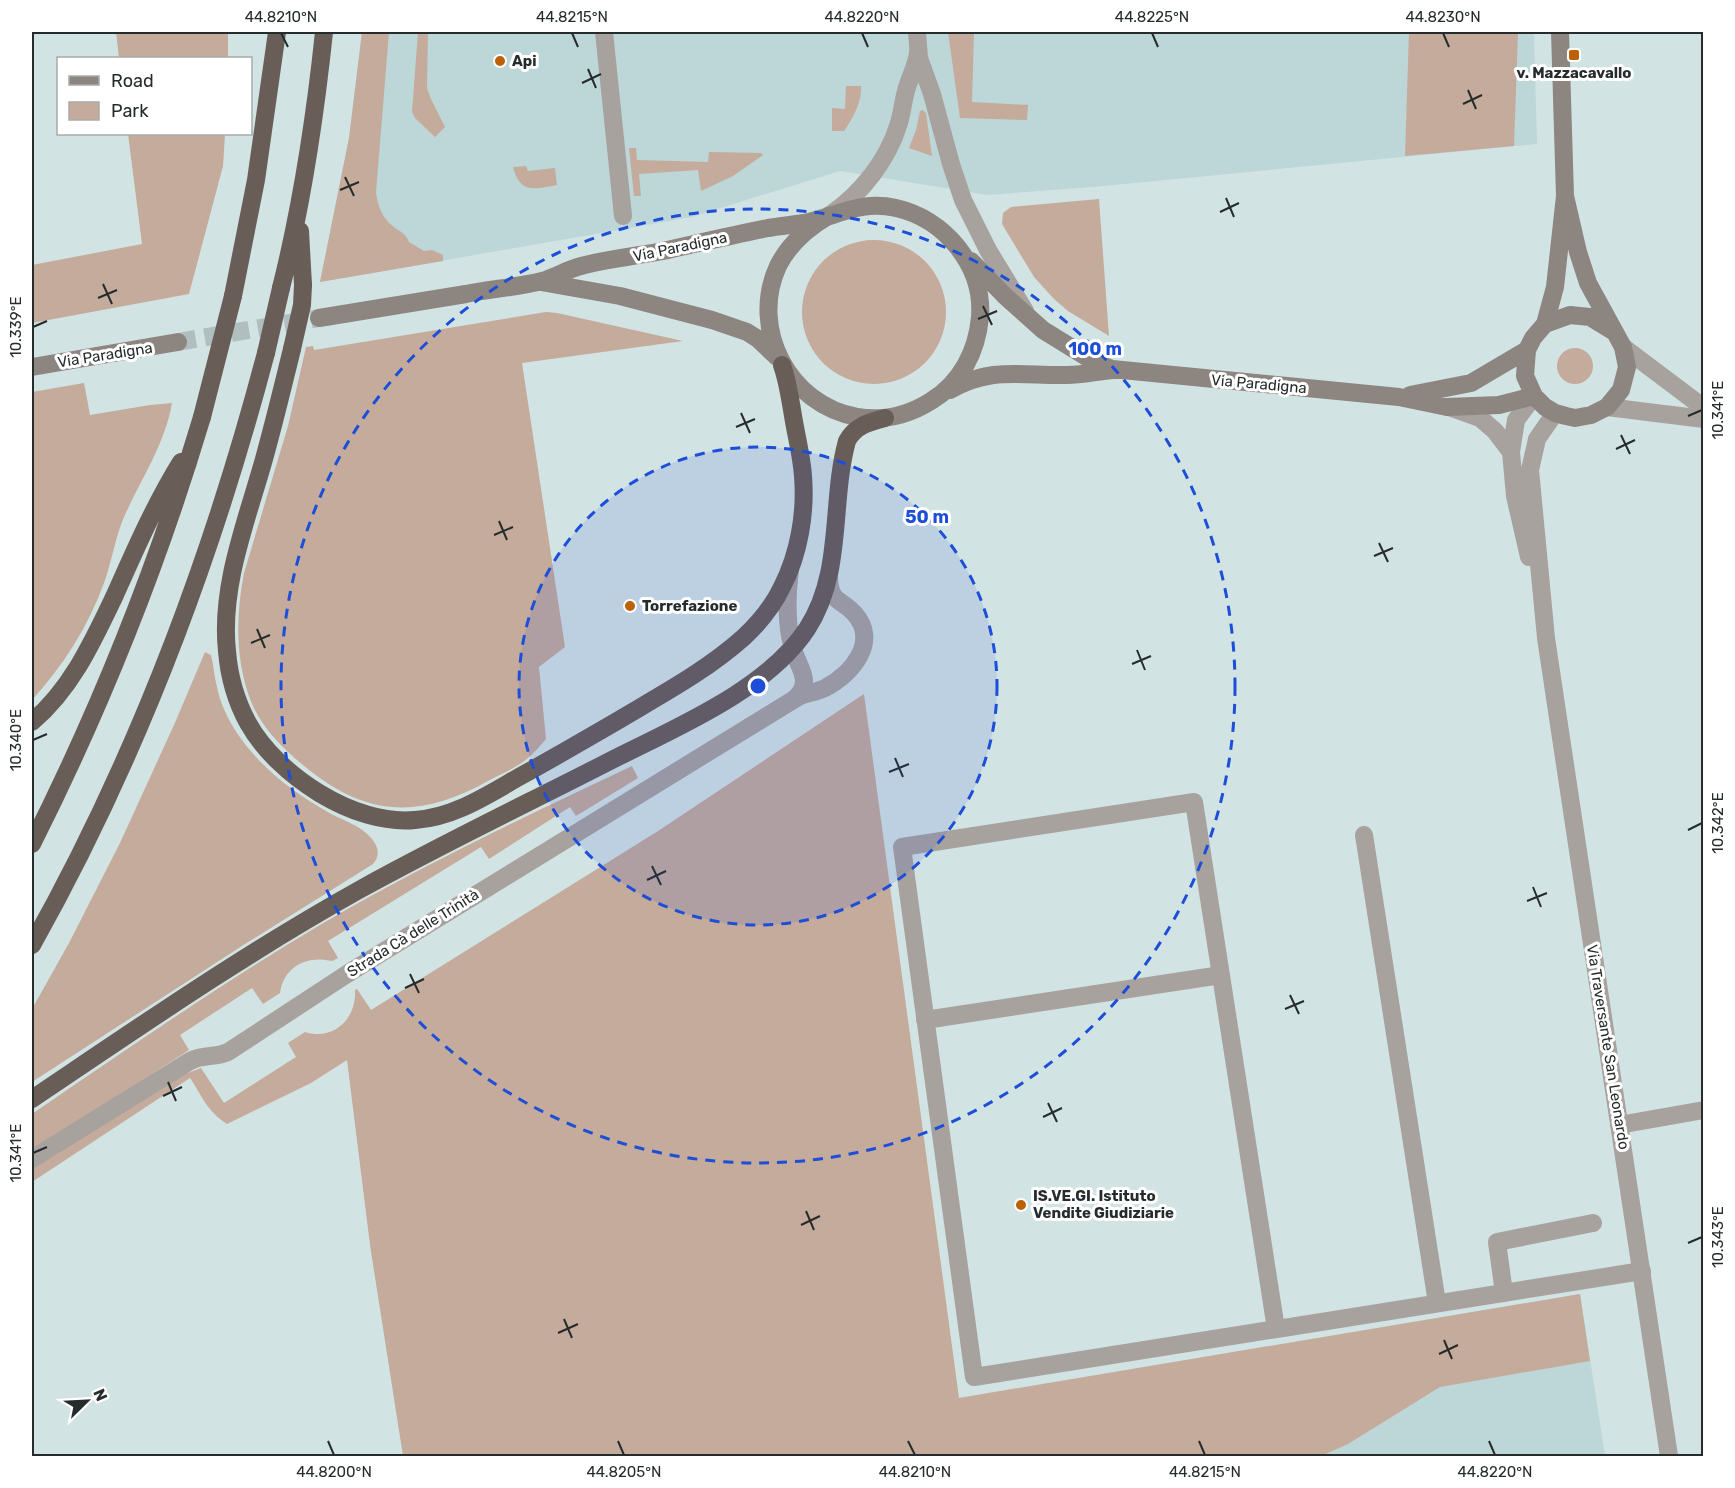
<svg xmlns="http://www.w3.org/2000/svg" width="1735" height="1488" font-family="Rubik,sans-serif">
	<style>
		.built { fill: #bdd6d8 }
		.green { fill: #c4ab9b }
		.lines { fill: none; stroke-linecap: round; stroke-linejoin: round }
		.secondary-tunnel { stroke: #b0bebf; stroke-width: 18; stroke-dasharray: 18 9; stroke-linecap: butt }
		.lane { stroke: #a8a29f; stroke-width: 18 }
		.street { stroke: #a8a29f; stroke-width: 18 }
		.secondary { stroke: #8d8580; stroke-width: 18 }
		.highway { stroke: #695e57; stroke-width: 18 }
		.highway-bridge { stroke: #695e57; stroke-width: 18 }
		.ticks { fill: none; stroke: #262c2c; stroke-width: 2 }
		.ring { fill: none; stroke: #1d4ed8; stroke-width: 3; stroke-dasharray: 10 8 }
		.poi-dot { fill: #bc6108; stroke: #fff; stroke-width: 2 }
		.labels { text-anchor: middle; stroke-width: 6; stroke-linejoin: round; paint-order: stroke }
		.poi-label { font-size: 15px; font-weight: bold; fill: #262c2c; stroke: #fff; text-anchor: start }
		.street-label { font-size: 15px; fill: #262c2c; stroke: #fff }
		.centre { fill: #1d4ed8; stroke: #fff; stroke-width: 3 }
		.ring-label { font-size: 18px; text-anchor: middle; font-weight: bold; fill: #1d4ed8; stroke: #fff; stroke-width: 6; stroke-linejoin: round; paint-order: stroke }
		.neatline { fill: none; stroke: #262c2c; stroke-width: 2 }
		.ticks-label { font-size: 15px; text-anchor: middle; fill: #262c2c }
	</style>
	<rect width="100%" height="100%" fill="#d2e3e4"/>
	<path class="built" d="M362,32H1534L1537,144L1093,187L988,195L840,171L692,217L320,282L349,138Z
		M1580,1294L1605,1456H662L661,1448Z"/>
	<path class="green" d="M116,32H228V58H119Z
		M362,32H389L376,192C378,207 382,218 395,228C401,232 406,234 409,242L424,251L432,250L443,255V261L320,282L349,138Z
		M418,32H428L427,88L431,99L445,127L435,137L415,118L412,112Z
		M948,32H974L972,102L1028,105L1027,120L960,118Z
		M1409,32H1518L1514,146L1405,156Z
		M846,86H861C862,102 853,118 844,131H832V108L845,109Z
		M923,110L926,113L932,156L909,148L916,130L920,111Z
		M128,134H225L223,166L189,294L32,323V265L142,244Z
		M636,148L637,160L708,162L709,152L761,153L763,155L733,176L701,191L698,170L639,174L641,196H634L629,148Z
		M526,166L528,171L555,168L557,185C534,189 520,194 513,167Z
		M1099,199L1109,336L1068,311L1054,299L1034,277L1002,224L1003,213L1011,207Z
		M802 312a72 72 0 1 1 144 0a72 72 0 1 1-144 0Z
		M546,312L557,313L683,341L522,363L565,647L539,667L546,739C540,746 534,753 527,759C516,768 500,774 488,781C418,820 365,817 303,765C281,747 260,726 250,699C235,658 236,615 244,573L288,426L306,347L313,346L314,350Z
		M1557 366a18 18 0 1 1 36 0a18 18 0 1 1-36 0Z
		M84,383L90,415L150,405L172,403C165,444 141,479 124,517C115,538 112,561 104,583C88,627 63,666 32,700V392Z
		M205,652L211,655C214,666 214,677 217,687C220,703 228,719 237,733C259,766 291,791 326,811C341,820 361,825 372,839C379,848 380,856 373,864L245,944L32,1082V1009L69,943L120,843L174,725Z
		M864,694L959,1398L1580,1294L1590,1361L1440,1387L1348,1444L1321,1456H403L370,1245L347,1060L311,1083L227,1124C207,1111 202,1096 190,1078L32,1182V1168L185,1074L201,1068L224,1103L296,1057L288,1043L305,1032C333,1041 357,1019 355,990L357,989L371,1010L658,831Z
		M632,766L638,778L576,816L570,807L489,859L481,847L328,941L338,958L332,961C307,955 284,966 280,993L263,1004L252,988L180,1035L189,1050L76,1123L32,1149V1114C127,1049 221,984 320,925C421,866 526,816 632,766Z"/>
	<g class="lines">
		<path class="secondary-tunnel" d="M178,342L319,318"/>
		<path class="lane" d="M604,32L623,216
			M917,32L919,58L932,94L951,164L963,200L988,250L1025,311
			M830,215C861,194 888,160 899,123C902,113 903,102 906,91C909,78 917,66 918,52
			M1364,835L1437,1303
			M925,1020L1221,975
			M1504,1293L1497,1242L1593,1223
			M1276,1329L1194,802L902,847L974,1377L1642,1271"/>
		<path class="street" d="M1623,347L1704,408
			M1449,407L1480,418L1495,431L1511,452
			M1607,407L1704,419
			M1555,413L1537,439L1530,470L1546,638L1669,1456
			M1529,557L1515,496L1511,452L1516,420L1534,396
			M790,570C787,594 786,622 792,645C794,657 803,668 804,680C804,689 800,695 793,700
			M1619,1125L1704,1110
			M32,1159L190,1061C203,1054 215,1058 228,1052L347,974L798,697C807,693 817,692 825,688C852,674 880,641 854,613C840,598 830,603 829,577"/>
		<path class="secondary" d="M1565,196L1578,252L1588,283L1623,347L1627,367L1621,390L1607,407L1591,415L1575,418L1566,416L1555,413L1545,407L1534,396L1525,376L1527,350L1533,338L1545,324L1570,315L1590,317L1613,331
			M971,261L1005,296L1043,330L1098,364L1112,369L1399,397L1447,407L1499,405L1534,396
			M541,282L620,296L712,320L747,332L758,339L777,357
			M319,318C368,310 417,302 466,294C491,289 518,287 542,281C556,277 568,269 581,266C608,259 636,256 663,251C699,243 733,235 768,228C780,226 792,225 804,223C838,216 860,200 896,208C945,219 984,266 980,317C977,351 961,383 931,401C909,415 883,421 857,417C789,405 749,329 778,266C789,244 806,229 828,216
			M1545,324L1555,287L1565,196L1560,32
			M32,367L178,342
			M950,390C991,366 1023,376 1067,375C1083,375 1098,371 1114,370
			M1410,395L1471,383L1527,350"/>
		<path class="highway" d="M300,231L303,285
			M281,288C302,204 315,118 324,32
			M233,296L256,180L277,32
			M292,349C283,386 274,423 264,459C247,520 220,586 227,651C229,676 236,701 248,723C277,775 354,826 415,820C454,817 486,796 519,777C550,760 581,742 612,724C657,697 705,672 744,637C759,623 773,606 782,587C799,554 806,513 803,476C802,460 798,443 795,427C791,406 789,385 782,365
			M32,722C72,688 93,641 115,595C135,550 155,504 181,462
			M32,844C101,707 158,564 202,417
			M32,945C136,760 212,558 266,353
			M32,1099C139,1027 246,953 359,890C440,845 524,805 606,763C672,729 765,692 807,629C844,572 830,503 847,441C855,426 869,422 885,418"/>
		<path class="highway-bridge" d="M292,349L302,305L303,285
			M266,353L281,288
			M202,417L233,296"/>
	</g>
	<path class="ticks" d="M281,33L288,47M572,33L578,47M862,33L868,47M1152,33L1158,47M1443,33L1449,47M588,69L596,88M582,83L601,74M1468,90L1476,109M1463,104L1482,95M345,177L354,196M340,190L359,182M1226,198L1234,217M1220,212L1239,203M103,284L112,304M98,298L117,290M983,306L992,325M978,319L997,311M33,327L47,321M741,413L750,433M1688,416L1702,410M736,427L755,419M1621,435L1630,454M1616,449L1635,440M499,521L507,540M494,535L513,527M1379,543L1388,562M1374,556L1393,548M257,629L265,648M251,643L270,635M1137,650L1145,670M1132,664L1151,656M33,740L47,734M895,758L903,777M889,772L909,764M1688,830L1702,823M652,866L661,885M647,880L666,871M1533,887L1541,907M1527,901L1547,893M410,974L419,993M405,988L424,979M1290,995L1299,1014M1285,1009L1304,1001M168,1082L176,1101M163,1096L182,1087M1048,1103L1057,1122M1043,1117L1062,1108M33,1153L47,1147M806,1211L814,1230M801,1225L820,1216M1688,1243L1702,1237M564,1319L572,1338M558,1333L578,1324M1444,1340L1452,1359M1439,1354L1458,1345M328,1441L334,1455M618,1441L624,1455M908,1441L915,1455M1199,1441L1205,1455M1489,1441L1495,1455"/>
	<circle cx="758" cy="686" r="239" fill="#1d4ed8" fill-opacity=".12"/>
	<g class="ring">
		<circle cx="758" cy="686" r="239"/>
		<circle cx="758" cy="686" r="477"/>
	</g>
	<g class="poi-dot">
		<rect x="1568" y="49" width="12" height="12" rx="3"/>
		<circle cx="500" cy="61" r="6"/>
		<circle cx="630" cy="606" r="6"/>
		<circle cx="1021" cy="1205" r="6"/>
	</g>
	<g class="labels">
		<g class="poi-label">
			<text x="512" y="66">Api</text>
			<text x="1574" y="78" text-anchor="middle">v. Mazzacavallo</text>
			<text x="642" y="611">Torrefazione</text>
			<text x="1033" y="1201">IS.VE.GI. Istituto<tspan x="1033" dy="17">Vendite Giudiziarie</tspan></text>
		</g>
		<g class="street-label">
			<text transform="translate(680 247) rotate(-12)" y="5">Via Paradigna</text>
			<text transform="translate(105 355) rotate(-9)" y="5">Via Paradigna</text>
			<text transform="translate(1259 384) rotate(5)" y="5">Via Paradigna</text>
			<text transform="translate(413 933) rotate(-32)" y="5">Strada Cà delle Trinità</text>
			<text transform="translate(1608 1047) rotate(81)" y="5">Via Traversante San Leonardo</text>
		</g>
	</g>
	<circle cx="758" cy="686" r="9" class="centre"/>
	<g class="ring-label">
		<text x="1095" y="355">100 m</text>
		<text x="927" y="523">50 m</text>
	</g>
	<rect width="1735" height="1488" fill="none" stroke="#ffffff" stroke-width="66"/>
	<rect x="57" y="57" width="195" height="78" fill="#ffffff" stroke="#a8abab" stroke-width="1.5"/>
	<rect x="69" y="76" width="30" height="9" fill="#8d8580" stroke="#a8abab" stroke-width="1.5"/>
	<text x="111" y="87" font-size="18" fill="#262c2c">Road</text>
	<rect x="69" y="102" width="30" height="18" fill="#c4ab9b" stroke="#a8abab" stroke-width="1.5"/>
	<text x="111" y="117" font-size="18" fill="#262c2c">Park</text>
	<g transform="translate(87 1401) rotate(66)" stroke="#ffffff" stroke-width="4.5" paint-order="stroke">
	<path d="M0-4.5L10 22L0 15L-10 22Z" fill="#262c2c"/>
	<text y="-9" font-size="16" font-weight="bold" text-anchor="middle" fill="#262c2c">N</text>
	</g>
	<rect x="33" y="33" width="1669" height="1422" class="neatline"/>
	<g class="ticks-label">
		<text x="281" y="22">44.8210°N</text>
		<text x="572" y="22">44.8215°N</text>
		<text x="862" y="22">44.8220°N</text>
		<text x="1152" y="22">44.8225°N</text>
		<text x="1443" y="22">44.8230°N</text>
		<text transform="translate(16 327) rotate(-90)" y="5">10.339°E</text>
		<text transform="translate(1718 410) rotate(-90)" y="5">10.341°E</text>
		<text transform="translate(16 740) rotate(-90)" y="5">10.340°E</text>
		<text transform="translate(1718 823) rotate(-90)" y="5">10.342°E</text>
		<text transform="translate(16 1153) rotate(-90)" y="5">10.341°E</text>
		<text transform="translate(1718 1237) rotate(-90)" y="5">10.343°E</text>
		<text x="334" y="1477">44.8200°N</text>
		<text x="624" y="1477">44.8205°N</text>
		<text x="915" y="1477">44.8210°N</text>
		<text x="1205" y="1477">44.8215°N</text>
		<text x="1495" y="1477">44.8220°N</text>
	</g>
</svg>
